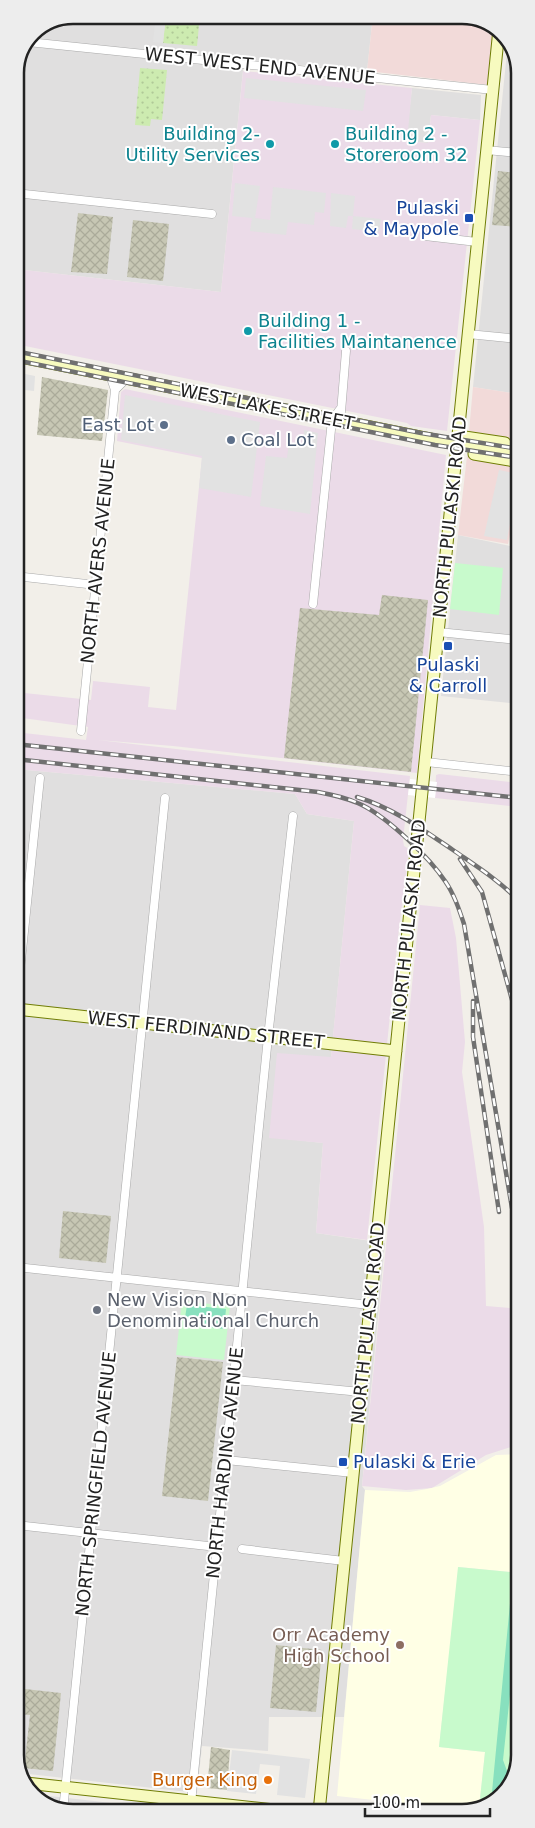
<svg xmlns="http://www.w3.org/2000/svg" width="535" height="1828" font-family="'DejaVu Sans',sans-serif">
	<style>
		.residential { fill: #e0dfdf }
		.commercial { fill: #f2dad9 }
		.industrial { fill: #ebdbe8 }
		.education { fill: #ffffe5 }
		.construction { fill: url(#construction-cross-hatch) }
		.grass { fill: url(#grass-dots) }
		.park { fill: #c8facc }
		.pitch { fill: #88e0be }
		.parking { fill: #e2e2e2 }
		.pier { fill: #fff }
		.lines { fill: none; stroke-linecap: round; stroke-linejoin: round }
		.street-casing { stroke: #a9a9a9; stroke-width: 9 }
		.secondary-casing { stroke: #707d05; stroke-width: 13 }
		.street { stroke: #fff; stroke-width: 8 }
		.secondary { stroke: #f7fabf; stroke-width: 11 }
		.rail-casing { stroke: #707070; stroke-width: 4.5 }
		.rail { stroke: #fff; stroke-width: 2.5; stroke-dasharray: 8; stroke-linecap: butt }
		.culture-dot { fill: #0f9aa8; stroke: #fff; stroke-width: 2 }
		.transit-dot { fill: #1a4fb4; stroke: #fff; stroke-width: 2 }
		.service-dot { fill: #5c6f8a; stroke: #fff; stroke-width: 2 }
		.worship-dot { fill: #6b7280; stroke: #fff; stroke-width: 2 }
		.education-dot { fill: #8d6e63; stroke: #fff; stroke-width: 2 }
		.food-dot { fill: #e8710a; stroke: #fff; stroke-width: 2 }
		.labels { text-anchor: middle; stroke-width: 4; stroke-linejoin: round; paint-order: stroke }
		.street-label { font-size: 18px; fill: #222; stroke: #fff }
		.culture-label { font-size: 18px; fill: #0d838f; stroke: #fff; text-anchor: start }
		.transit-label { font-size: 18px; fill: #164399; stroke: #fff; text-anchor: end }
		.service-label { font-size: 18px; fill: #4e5e75; stroke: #fff; text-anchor: end }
		.worship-label { font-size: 18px; fill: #5b616d; stroke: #fff; text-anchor: start }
		.education-label { font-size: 18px; fill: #785e54; stroke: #fff; text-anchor: end }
		.food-label { font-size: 18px; fill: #c56008; stroke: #fff; text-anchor: end }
		.rim { fill: none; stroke: #222; stroke-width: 2.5 }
	</style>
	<defs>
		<pattern id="construction-cross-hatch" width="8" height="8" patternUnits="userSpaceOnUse" patternTransform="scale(1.25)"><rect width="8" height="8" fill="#c7c7b4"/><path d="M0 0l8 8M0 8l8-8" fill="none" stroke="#abab9a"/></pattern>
		<pattern id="grass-dots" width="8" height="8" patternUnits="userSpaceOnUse" patternTransform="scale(1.25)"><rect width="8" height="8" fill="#cdebb0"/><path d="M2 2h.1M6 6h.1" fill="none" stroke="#b0c997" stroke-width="1.8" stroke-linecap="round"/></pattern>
	</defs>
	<rect width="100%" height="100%" fill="#f2efe9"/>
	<path class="residential" d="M73,15H373L367,71L244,60L221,292L15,269V72L32,32Z
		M508,42L519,61V394L473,387Z
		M412,88L481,95L480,120L431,115L428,143L406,141Z
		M458,535L519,548V704L441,696Z
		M15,769L295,794L307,814L354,821L331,1058L269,1137L323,1143L316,1233L385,1243L362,1486L365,1490L344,1717H269L268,1751L202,1746L197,1793L20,1773L16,1767Z
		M32,1794L200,1813H68L35,1799Z"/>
	<path class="commercial" d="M373,15H470L494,26L488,85L367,71Z
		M473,387L519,394V440L469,431Z
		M467,456L515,465L519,468V493L508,544L458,535Z"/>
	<path class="industrial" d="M243,71L412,88L407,141L428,143L431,115L480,120L447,431L411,426L407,423L15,344V269L221,292Z
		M125,389L446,455L417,773L173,746L98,740L410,776L403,840L404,846L409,849L398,937L367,1240L316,1233L323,1143L269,1138L277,1053L331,1057L354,821L307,814L295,794L15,769V732L86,740L88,727L15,717V692L91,700L93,681L150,687L148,707L176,710L202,458L117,441L121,392Z
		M439,774L519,783V807L435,798L436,775Z
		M420,905L450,908L456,938L465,1042L462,1072L484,1227L486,1306L520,1309V1444L486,1455L432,1488L406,1490L362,1486Z"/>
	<path class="education" d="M520,1454V1573L459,1567L439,1747L485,1752L479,1808L475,1811L337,1796L365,1490L410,1492L427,1489L440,1486L496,1455Z"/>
	<path class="construction" d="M498,171L519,173V227L492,225Z
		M78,213L113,217L107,274L71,272Z
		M133,220L169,224L163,281L127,277Z
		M42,377L108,390L102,441L37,435Z
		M382,595L428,600L411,772L284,758L300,608L379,615Z
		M63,1211L111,1216L106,1263L59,1258Z
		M177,1357L223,1362L208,1501L162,1496Z
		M276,1645L322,1650L316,1712L270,1708Z
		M16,1688L61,1693L53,1771L24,1768L30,1715L16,1714Z
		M211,1747L230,1750L227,1790L207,1788Z"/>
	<path class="grass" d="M166,15H200L197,46L163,43Z
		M140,68L167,70L162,120L151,119L150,126L135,125Z"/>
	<path class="park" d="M455,563L503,568L499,615L450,609Z
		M182,1301L230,1306L224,1360L176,1355Z
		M458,1567L520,1573V1756L508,1791L479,1808L485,1752L439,1747Z"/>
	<path class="pitch" d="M187,1305L226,1309L224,1329L184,1324Z
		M511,1593L520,1594V1619L517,1629L503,1760L511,1782L507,1791L501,1783V1793L492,1792Z
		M520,1684V1756L517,1764L512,1763Z"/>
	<path class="parking" d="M156,15H166L163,43L153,42Z
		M246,78L366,90L363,111L244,98Z
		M235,183L260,186L255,218L270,220L273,187L326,193L324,213L315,212L314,225L288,222L286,235L250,231L252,218L232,216Z
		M331,193L355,196L353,216L381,219L379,232L352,229L353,216H348L346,228L330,226Z
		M15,372L35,376L34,391L15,389Z
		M125,395L260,422L251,497L199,488L202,456L121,440Z
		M304,430L318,433L310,514L260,506L266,456L287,458L289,443L303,444Z
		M499,470L519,474L507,540L484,536Z
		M232,1750L310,1759L305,1798L277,1795L280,1766L260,1764L256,1794L227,1791Z"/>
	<path class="pier" d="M410,779L437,782L435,798L408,795Z"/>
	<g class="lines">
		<defs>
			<path id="street" d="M28,42L493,90
				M486,150L519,153
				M15,193L212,214
				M425,236L477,242
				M468,334L519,339
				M110,375L115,390L126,379
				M341,412L346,351
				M15,576L96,585
				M313,604L332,420L341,408
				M438,632L519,640
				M81,731L115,390
				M426,762L519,772
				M16,1008L40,778
				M16,1267L370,1305
				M234,1380L361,1392
				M226,1460L353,1473
				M16,1525L217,1547
				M242,1549L344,1561
				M63,1811L165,798
				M190,1813L268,1037L293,816"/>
			<path id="secondary" d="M15,356L446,442L519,454
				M458,436L505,443
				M474,454L515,461
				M16,1009L396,1051
				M26,1783L293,1812
				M319,1812L499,29"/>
		</defs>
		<use href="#street" class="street-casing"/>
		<use href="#secondary" class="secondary-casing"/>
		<use href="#street" class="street"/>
		<use href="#secondary" class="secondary"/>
		<defs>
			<path id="rail" d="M15,351L421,433L519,449
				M15,360L435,445L519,458
				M15,744L519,798
				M15,759L318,792C333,795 348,798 362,805C388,818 429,857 445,881C454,894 459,909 464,924L512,1208
				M357,797C393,808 422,829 453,850C476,866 500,881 519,901
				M460,859L482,892L519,1025
				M473,1001V1037L499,1212"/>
		</defs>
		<use href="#rail" class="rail-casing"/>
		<use href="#rail" class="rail"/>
	</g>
	<g class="culture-dot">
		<circle cx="270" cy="144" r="5"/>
		<circle cx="335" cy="144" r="5"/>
		<circle cx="248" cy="331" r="5"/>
	</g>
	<g class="transit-dot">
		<rect x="464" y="213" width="10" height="10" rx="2.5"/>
		<rect x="443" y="641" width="10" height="10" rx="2.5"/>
		<rect x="338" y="1457" width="10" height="10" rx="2.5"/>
	</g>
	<g class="service-dot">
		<circle cx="164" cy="425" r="5"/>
		<circle cx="231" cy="440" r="5"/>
	</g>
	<circle class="worship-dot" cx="97" cy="1310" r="5"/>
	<circle class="education-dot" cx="400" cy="1645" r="5"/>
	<circle class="food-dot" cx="268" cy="1780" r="5"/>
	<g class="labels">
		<g class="street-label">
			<text transform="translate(260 66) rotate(6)" y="6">WEST WEST END AVENUE</text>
			<text transform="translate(267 407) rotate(11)" y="6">WEST LAKE STREET</text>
			<text transform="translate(450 517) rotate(-84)" y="6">NORTH PULASKI ROAD</text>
			<text transform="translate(98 561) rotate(-84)" y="6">NORTH AVERS AVENUE</text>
			<text transform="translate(409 920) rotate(-84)" y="6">NORTH PULASKI ROAD</text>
			<text transform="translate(206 1030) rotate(6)" y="6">WEST FERDINAND STREET</text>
			<text transform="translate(368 1323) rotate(-84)" y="6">NORTH PULASKI ROAD</text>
			<text transform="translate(225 1463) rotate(-84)" y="6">NORTH HARDING AVENUE</text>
			<text transform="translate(96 1484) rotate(-84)" y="6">NORTH SPRINGFIELD AVENUE</text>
		</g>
		<g class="culture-label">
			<text x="260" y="140" text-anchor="end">Building 2-<tspan x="260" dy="21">Utility Services</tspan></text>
			<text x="345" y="140">Building 2 -<tspan x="345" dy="21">Storeroom 32</tspan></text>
			<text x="258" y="327">Building 1 -<tspan x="258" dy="21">Facilities Maintanence</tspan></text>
		</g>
		<g class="transit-label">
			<text x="459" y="214">Pulaski<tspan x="459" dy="21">&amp; Maypole</tspan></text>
			<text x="448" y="671" text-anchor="middle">Pulaski<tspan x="448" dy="21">&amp; Carroll</tspan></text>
			<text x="353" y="1468" text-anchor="start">Pulaski &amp; Erie</text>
		</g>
		<g class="service-label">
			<text x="154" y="431">East Lot</text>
			<text x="241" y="446" text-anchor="start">Coal Lot</text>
		</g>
		<g class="worship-label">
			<text x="107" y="1306">New Vision Non<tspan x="107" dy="21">Denominational Church</tspan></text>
		</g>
		<g class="education-label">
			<text x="390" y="1641">Orr Academy<tspan x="390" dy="21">High School</tspan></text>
		</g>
		<g class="food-label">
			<text x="258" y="1786">Burger King</text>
		</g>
	</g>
	<path d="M0 0H535V1828H0ZM73 24H462A49 49 0 0 1 511 73V1755A49 49 0 0 1 462 1804H73A49 49 0 0 1 24 1755V73A49 49 0 0 1 73 24Z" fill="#ededed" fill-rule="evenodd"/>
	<path class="rim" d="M73 24H462A49 49 0 0 1 511 73V1755A49 49 0 0 1 462 1804H73A49 49 0 0 1 24 1755V73A49 49 0 0 1 73 24Z"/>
	<path d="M365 1808v8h125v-8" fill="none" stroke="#222222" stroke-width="2.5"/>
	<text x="372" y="1808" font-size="15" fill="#222222" stroke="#ffffff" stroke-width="4" paint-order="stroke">100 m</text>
</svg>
